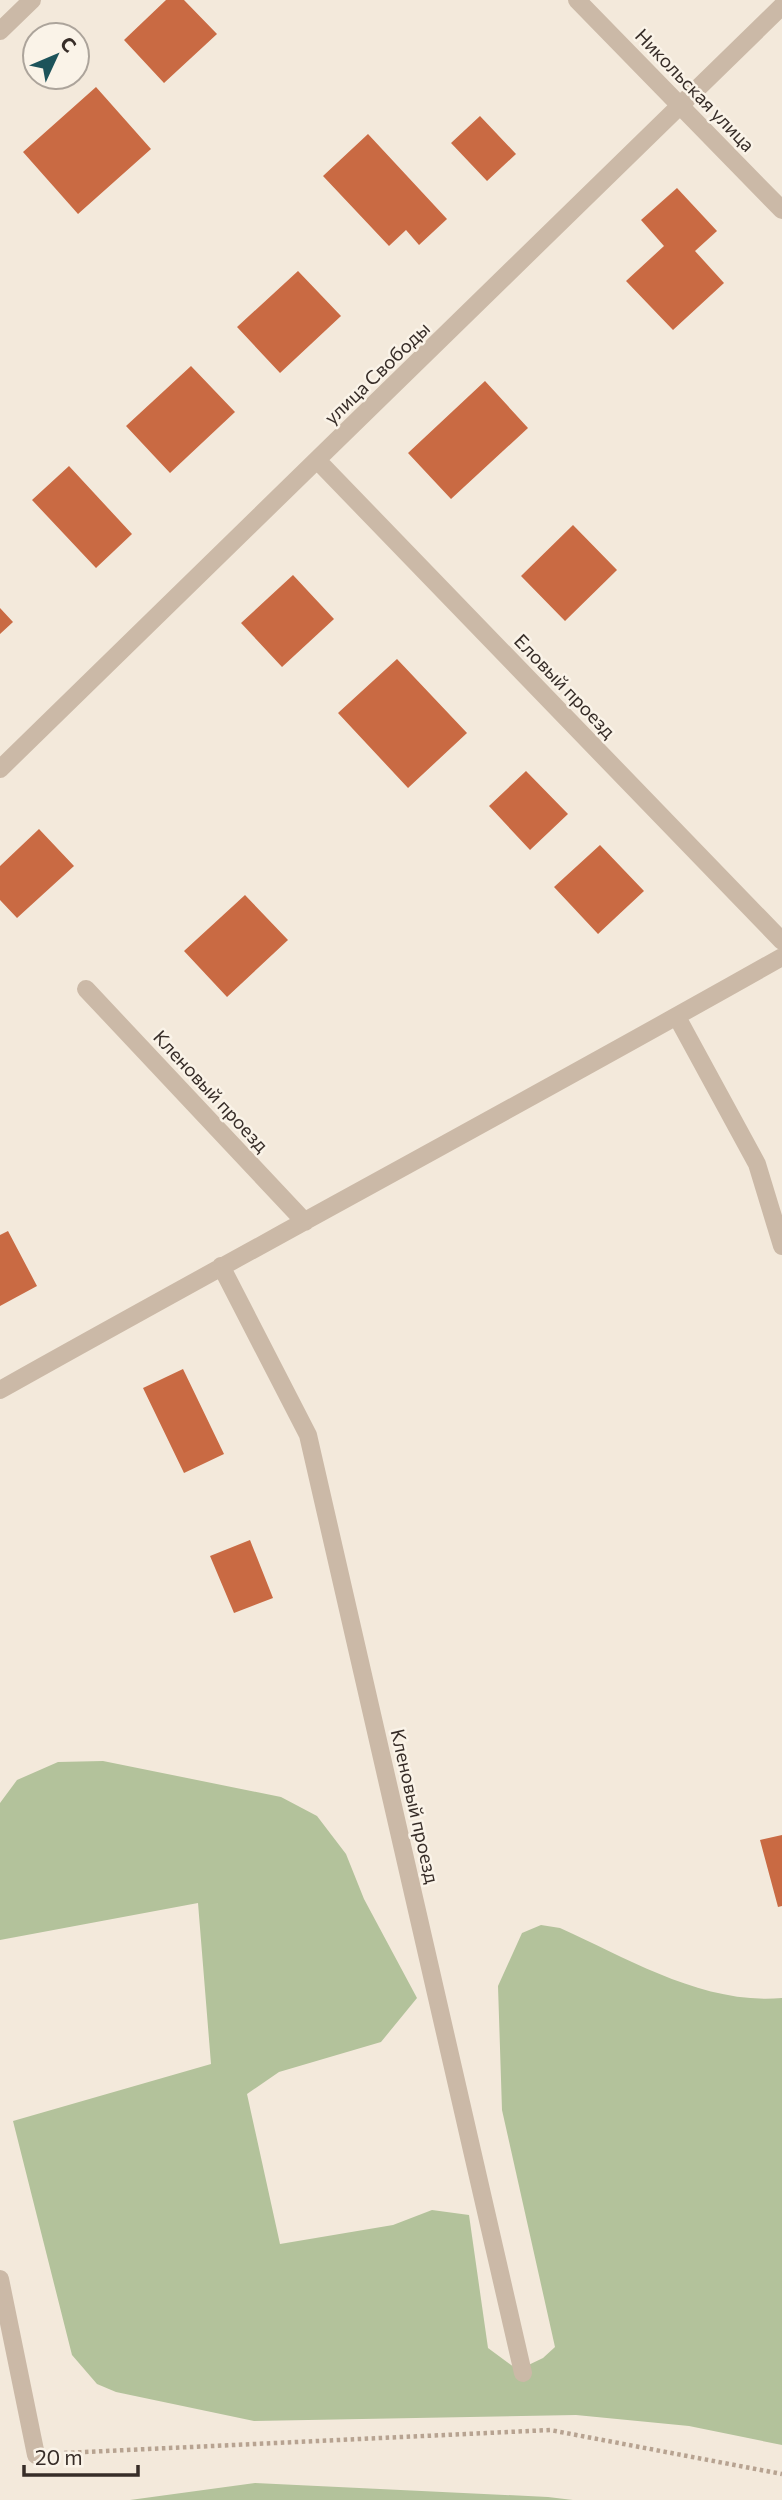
<svg xmlns="http://www.w3.org/2000/svg" width="782" height="2500" font-family="Commissioner,sans-serif">
	<style>
		.green { fill: #b3c29b }
		.building { fill: #c96a43 }
		.lines { fill: none; stroke-linecap: round; stroke-linejoin: round }
		.path { stroke: #b7a391; stroke-width: 4.5; stroke-dasharray: 3.5 3.5; stroke-linecap: butt }
		.minor { stroke: #cbb9a7; stroke-width: 18 }
		.labels { text-anchor: middle; stroke-width: 5; stroke-linejoin: round; paint-order: stroke }
		.street-label { font-size: 19px; fill: #372d28; stroke: #faf3e8 }
	</style>
	<rect width="100%" height="100%" fill="#f3e9db"/>
	<path class="green" d="M103,1761L281,1797L317,1816L346,1854L364,1899L417,1998L381,2042L279,2072L247,2094L280,2244L393,2225L432,2210L469,2215L488,2348L518,2370L543,2358L555,2347L502,2110L498,1986L522,1933L541,1925L560,1928C629,1959 704,2005 782,1998V2445L689,2426L576,2415L254,2421L116,2392L97,2384L72,2355L13,2121L211,2064L198,1903L0,1940V1803L17,1780L58,1762Z
		M255,2483L548,2497L573,2500H130Z"/>
	<path class="building" d="M166,0H184L217,34L164,83L124,40Z
		M96,87L151,149L78,214L23,152Z
		M480,116L516,154L487,181L451,143Z
		M368,134L447,219L419,245L406,230L389,246L323,176Z
		M677,188L717,231L695,251L724,283L673,330L626,281L664,246L641,220Z
		M298,271L341,316L280,373L237,327Z
		M191,366L235,412L170,473L126,426Z
		M485,381L528,428L451,499L408,453Z
		M69,466L132,534L96,568L32,500Z
		M573,525L617,570L565,621L521,576Z
		M293,575L334,619L282,667L241,623Z
		M0,608L13,622L0,634Z
		M397,659L467,733L408,788L338,713Z
		M526,771L568,814L530,850L489,806Z
		M39,829L74,866L17,918L0,900V866Z
		M600,845L644,891L598,934L554,887Z
		M245,895L288,940L227,997L184,951Z
		M8,1231L37,1286L0,1306V1235Z
		M183,1369L224,1454L184,1473L143,1388Z
		M250,1540L273,1598L234,1613L210,1556Z
		M782,1835V1906L778,1907L760,1840Z"/>
	<g class="lines">
		<path class="path" d="M64,2453L550,2430L782,2474"/>
		<path class="minor" d="M577,0L782,210
			M0,31L32,0
			M317,460L782,941
			M0,769L782,6
			M86,989L305,1222
			M677,1017L757,1164L782,1246
			M221,1266L308,1435L523,2373
			M0,1390C260,1244 522,1104 782,957
			M0,2279L36,2455"/>
	</g>
	<g class="labels">
		<g class="street-label">
			<text transform="translate(695 90) rotate(46)" y="7">Никольская улица</text>
			<text transform="translate(377 373) rotate(-44)" y="7">улица Свободы</text>
			<text transform="translate(565 686) rotate(46)" y="7">Еловый проезд</text>
			<text transform="translate(211 1091) rotate(47)" y="7">Кленовый проезд</text>
			<text transform="translate(415 1806) rotate(77)" y="7">Кленовый проезд</text>
		</g>
	</g>
	<g transform="translate(56 56) rotate(46)"><circle r="33" fill="#faf3e8" stroke="#aca49b" stroke-width="2"/>
	<path d="M0-5L12 26L0 18L-12 26Z" fill="#1c535a"/>
	<text y="-10" font-size="19" font-weight="bold" text-anchor="middle" fill="#372d28">С</text>
	</g>
	<path d="M24 2465v10h114v-10" fill="none" stroke="#372d28" stroke-width="3.5"/>
	<text x="35" y="2465" font-size="21" fill="#372d28" stroke="#faf3e8" stroke-width="5" paint-order="stroke">20 m</text>
</svg>
